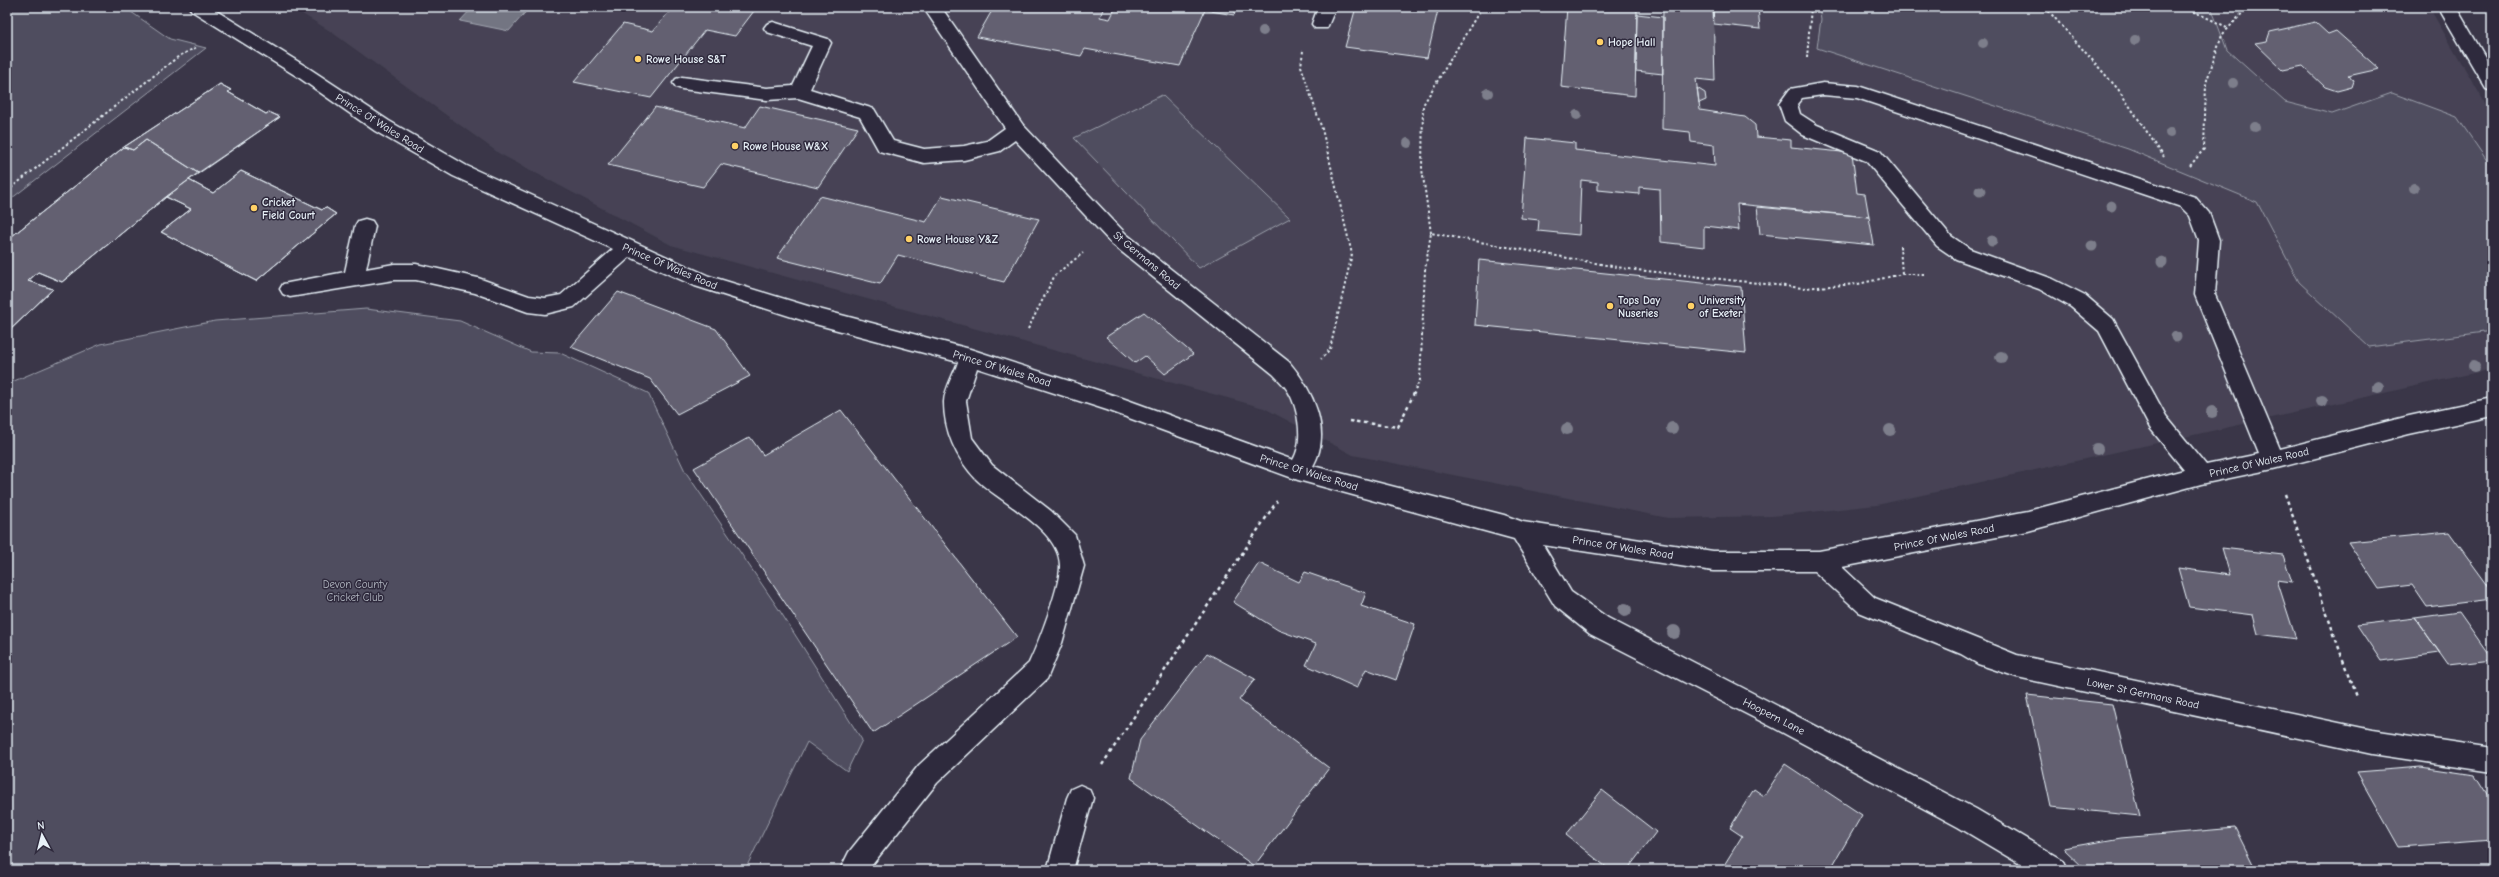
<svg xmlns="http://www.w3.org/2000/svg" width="2499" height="877" font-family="'Comic Neue',sans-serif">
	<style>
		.built { fill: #464354 }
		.green { fill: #504e5f; stroke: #9ca0ac }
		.water { fill: #737482; stroke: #a2a6b1 }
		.building { fill: #636171; stroke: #e8f1f8 }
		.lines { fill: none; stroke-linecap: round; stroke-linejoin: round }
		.minor-casing { stroke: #e8f1f8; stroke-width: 3 }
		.path-far1 { stroke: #e8f1f8; stroke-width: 2; stroke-dasharray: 2.5 2.5; stroke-linecap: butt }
		.path { stroke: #e8f1f8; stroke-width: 2.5; stroke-dasharray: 3.5 3.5; stroke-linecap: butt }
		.minor { fill: #2f2a3d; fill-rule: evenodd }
		.tree { fill: #7d7e8b }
		.poi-dot { fill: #ffd166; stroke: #2f2a3d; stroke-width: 1.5 }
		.labels { text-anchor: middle; stroke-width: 3; stroke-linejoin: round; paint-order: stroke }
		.poi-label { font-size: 11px; font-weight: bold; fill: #e8f1f8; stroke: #2f2a3d; text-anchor: start }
		.street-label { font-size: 11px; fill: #e8f1f8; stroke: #2f2a3d }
		.park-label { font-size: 11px; fill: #b3b8c2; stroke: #2f2a3d }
	</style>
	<rect width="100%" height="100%" fill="#3a3648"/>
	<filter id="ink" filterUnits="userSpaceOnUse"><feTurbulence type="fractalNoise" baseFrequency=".025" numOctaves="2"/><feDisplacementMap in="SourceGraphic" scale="8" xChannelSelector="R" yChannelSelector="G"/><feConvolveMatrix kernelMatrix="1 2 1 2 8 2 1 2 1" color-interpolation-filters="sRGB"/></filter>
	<g filter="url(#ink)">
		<path class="built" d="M291,7H2429L2492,115V369L1877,505L1772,516L1668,518L1353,455L1264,408L671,245L500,154L330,31Z"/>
		<path class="green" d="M7,7H124L170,39L206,48L7,202Z
			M1819,7H2211L2227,50L2285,102L2332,114L2392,93L2457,117L2492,168V331L2369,347L2299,282L2257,202L2128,149L1817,48L1821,19Z
			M1162,95L1290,218L1199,268L1074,138Z
			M366,309L460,321L531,352L560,353L648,393L685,471L778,608L862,740L847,771L807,742L745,870H7V384L101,344L215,321Z"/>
		<path class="water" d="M473,7H530L509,31L460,21Z"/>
		<path class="building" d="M673,7H757L735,36L705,30L651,98L574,82L623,24L653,31Z
			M994,7H1104L1100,17L1110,19L1116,7H1237L1234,15L1205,10L1180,66L1085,49L1081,56L977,37Z
			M1356,7H1421L1438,10L1427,58L1345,47Z
			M1421,7H1447L1446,11Z
			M1567,7H1613L1637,10L1635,96L1561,87Z
			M1663,7H1713L1715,81L1696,79L1700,110L1745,117L1755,125L1756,137L1791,140V147L1852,153L1857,193L1865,194L1869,217L1737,204L1739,230L1704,226V247L1661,242L1660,189L1639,187V194L1598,190V182L1581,180L1579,235L1538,231L1539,220L1521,218L1527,138L1575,143V150L1715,166L1714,145L1691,142L1690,132L1662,129Z
			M1713,7H1758L1760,29L1714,24Z
			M1637,14L1663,17V74L1636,71Z
			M2315,22L2328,34L2336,31L2379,69L2348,76L2354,81L2352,87L2337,91L2325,87L2303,66L2283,70L2255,43L2267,41L2270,32Z
			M220,84L231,90L228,92L266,114L269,112L280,117L189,180L213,193L241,171L322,210L325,207L336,214L256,281L161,232L191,209L166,197L62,282L38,272L28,281L53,289L7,333V240L124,147Z
			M220,84L231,90L228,92L266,114L269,112L280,117L198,173L146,140L133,150L124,147Z
			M1697,88L1705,93L1706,100L1699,103Z
			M760,106L858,128L818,187L721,164L703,187L608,165L655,107L745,128Z
			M146,140L198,173L166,197L62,282L38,272L28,281L53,289L7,333V240L124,147L133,150Z
			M241,171L322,210L325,207L336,214L256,281L161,232L191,209L166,197L189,180L213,193Z
			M820,196L926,222L942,196L1039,219L1004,282L898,255L880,284L777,258Z
			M1757,207L1869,217L1874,245L1760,234Z
			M1479,260L1741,287L1746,353L1475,325Z
			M618,292L716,329L750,376L677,414L650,379L571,347Z
			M1144,312L1193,354L1165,374L1145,356L1135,363L1106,337Z
			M841,410L1017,637L873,733L694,468L750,437L763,455Z
			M2449,532L2492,591V599L2427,607L2412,585L2379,589L2348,542Z
			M2222,548L2283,555L2292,582L2277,580L2296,639L2258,634L2253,615L2189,607L2178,568L2230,575Z
			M1259,563L1299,582L1305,572L1366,593L1361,606L1415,624L1396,680L1366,669L1357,688L1306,665L1316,644L1278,630L1233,602Z
			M2459,612L2492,659V660L2448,665L2415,618Z
			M2415,618L2440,653L2381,661L2357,625Z
			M1207,653L1255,679L1239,700L1329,768L1254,866L1131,778L1140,740Z
			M2027,695L2112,704L2140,816L2051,807Z
			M1785,764L1862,815L1830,870H1721L1742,836L1730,828L1754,789L1764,796Z
			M2421,767L2475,775L2492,802V840L2399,847L2357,772Z
			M1602,790L1656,832L1627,870H1610L1566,835Z
			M2235,828L2256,870H2086L2063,848L2121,838Z"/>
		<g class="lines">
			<defs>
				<path id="minor" d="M189,7H210L310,69L389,121L467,166L709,276L811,307L970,349L1122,398L1293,460C1304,442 1299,409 1288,391C1284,385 1278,379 1273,374L1112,244L1015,140L1000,151L964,160L924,163L879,151L860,117L798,98L767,100L682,89L676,87L673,83L676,79L682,77L767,88L793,86L812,46L767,32L764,28L767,24L773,22L828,39L831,43L810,89L874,109L893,141L924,149L964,146L987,141L1005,128L923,7H941L1023,125L1126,234L1289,362C1312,389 1333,431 1313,466L1504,515L1523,522L1713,551H1819L2028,511L2184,470L2150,428L2099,331L2071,307L2039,289L1956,259L1937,246L1866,161L1803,135L1785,121L1779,104L1790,89L1823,83L1858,86L2195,197L2209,213L2219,240L2215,295L2280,449L2409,416L2492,398V416L2409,434L2273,469L2201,484L2028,531L1842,567L1875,598L2017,655L2372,730L2492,748V772L2372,754L2017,677L1978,664L1961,654L1859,612L1814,571H1713L1543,545L1571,592L1608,618L1976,809L2064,861L2068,870H2030L1958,827L1774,728L1590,634L1555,606L1514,539L1298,480L1107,410L977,368L966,401L972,438L992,465L1051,511L1075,535L1084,566L1062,643L1047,679L937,783L868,870H840L849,852L919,765L1029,663C1038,644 1061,585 1060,565C1059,528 1000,503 976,479C956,458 944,431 944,402C944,390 954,374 958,362L811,323L695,286L630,257L574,307L545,314L528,312L475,293L416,280H394L290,297L283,294L280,289L283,284L345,272L355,226L358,221L365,219L372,221L375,226L366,269L394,264H416L478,278L529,296L545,298L561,295L613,249L453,176L375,131L298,77L192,11ZM1823,95L1857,98L2181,207L2190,216L2199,240L2195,295L2259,454L2206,465L2166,416L2113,319L2085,295L2053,279L1970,249L1951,236L1880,151L1817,125L1800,114L1797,104L1802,98Z
					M1318,7H1336L1327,28H1315L1312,24Z
					M2438,7H2456L2492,69V91L2486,89Z
					M1080,785L1089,789L1093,798L1073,870H1047L1067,798L1071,789Z"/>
			</defs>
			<use href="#minor" class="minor-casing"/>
			<path class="path-far1" d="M2045,7L2118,89L2164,157
				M2184,7L2229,28
				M1303,51L1301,66L1322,129L1352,254L1330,349L1321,359
				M1807,58L1811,7
				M2190,166L2204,149L2206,83L2222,35L2248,7
				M7,191L179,56L197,47
				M1431,233L1422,169L1423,105L1482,7
				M1900,246L1902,274
				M1028,329L1055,275L1083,253
				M1415,390L1420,380L1425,270L1431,233L1628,269L1803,288L1858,284L1902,274H1926"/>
			<path class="path" d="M1349,421L1398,427L1416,389
				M2285,494L2356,697
				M1102,765L1277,501"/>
			<use href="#minor" class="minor"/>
		</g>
		<g class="tree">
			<circle cx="1263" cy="31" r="5"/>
			<circle cx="2135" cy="40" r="5"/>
			<circle cx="1983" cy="43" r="5"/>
			<circle cx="2233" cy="83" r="5"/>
			<circle cx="1488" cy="93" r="5"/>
			<circle cx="1577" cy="115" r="5"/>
			<circle cx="2255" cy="127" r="5"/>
			<circle cx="2170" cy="133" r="5"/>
			<circle cx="1408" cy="143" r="5"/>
			<circle cx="2414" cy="188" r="5"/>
			<circle cx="1980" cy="191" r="5.5"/>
			<circle cx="2111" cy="206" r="5.5"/>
			<circle cx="1992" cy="241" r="5.5"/>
			<circle cx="2092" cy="246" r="5.5"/>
			<circle cx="2162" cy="262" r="5.5"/>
			<circle cx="2176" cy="337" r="5.5"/>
			<circle cx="2001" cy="357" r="6"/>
			<circle cx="2474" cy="366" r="6"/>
			<circle cx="2378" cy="387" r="6"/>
			<circle cx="2322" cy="401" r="6"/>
			<circle cx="2212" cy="412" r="6"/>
			<circle cx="1672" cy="428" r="6"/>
			<circle cx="1567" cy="429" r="6"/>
			<circle cx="1890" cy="430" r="6"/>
			<circle cx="2097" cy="449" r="6"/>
			<circle cx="1625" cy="610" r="7"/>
			<circle cx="1674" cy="632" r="7"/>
		</g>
	</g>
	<g class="poi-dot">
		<circle cx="1600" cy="42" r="4"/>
		<circle cx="638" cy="59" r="4"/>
		<circle cx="735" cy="146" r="4"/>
		<circle cx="254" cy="208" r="4"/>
		<circle cx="909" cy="239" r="4"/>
		<circle cx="1610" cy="306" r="4"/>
		<circle cx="1691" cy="306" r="4"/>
	</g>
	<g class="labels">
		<g class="poi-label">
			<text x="1608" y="46">Hope Hall</text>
			<text x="646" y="63">Rowe House S&amp;T</text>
			<text x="743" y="150">Rowe House W&amp;X</text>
			<text x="262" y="206">Cricket<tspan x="262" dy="13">Field Court</tspan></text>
			<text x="917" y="243">Rowe House Y&amp;Z</text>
			<text x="1618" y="304">Tops Day<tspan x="1618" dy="13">Nuseries</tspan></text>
			<text x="1699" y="304">University<tspan x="1699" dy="13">of Exeter</tspan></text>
		</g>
		<g class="street-label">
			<text transform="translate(380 123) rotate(32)" y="4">Prince Of Wales Road</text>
			<text transform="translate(1147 260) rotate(40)" y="4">St Germans Road</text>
			<text transform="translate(670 266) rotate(23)" y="4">Prince Of Wales Road</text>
			<text transform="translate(1002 368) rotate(17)" y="4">Prince Of Wales Road</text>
			<text transform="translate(2259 462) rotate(-13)" y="4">Prince Of Wales Road</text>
			<text transform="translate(1309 472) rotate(17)" y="4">Prince Of Wales Road</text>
			<text transform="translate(1944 537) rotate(-11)" y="4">Prince Of Wales Road</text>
			<text transform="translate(1623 547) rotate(9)" y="4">Prince Of Wales Road</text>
			<text transform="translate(2143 693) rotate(12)" y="4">Lower St Germans Road</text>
			<text transform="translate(1774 716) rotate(27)" y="4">Hoopern Lane</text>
		</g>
		<g class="park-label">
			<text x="355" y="588">Devon County<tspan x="355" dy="13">Cricket Club</tspan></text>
		</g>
	</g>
	<rect width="2499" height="877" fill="none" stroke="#2f2a3d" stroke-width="24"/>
	<rect x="12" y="12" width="2475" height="853" fill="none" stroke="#e8f1f8" stroke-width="1.5" filter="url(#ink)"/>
	<g transform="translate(42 835) rotate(353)" stroke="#2f2a3d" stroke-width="3" paint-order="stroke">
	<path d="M0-3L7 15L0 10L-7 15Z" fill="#e8f1f8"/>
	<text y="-6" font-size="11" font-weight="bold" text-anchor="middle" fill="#e8f1f8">N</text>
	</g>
</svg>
